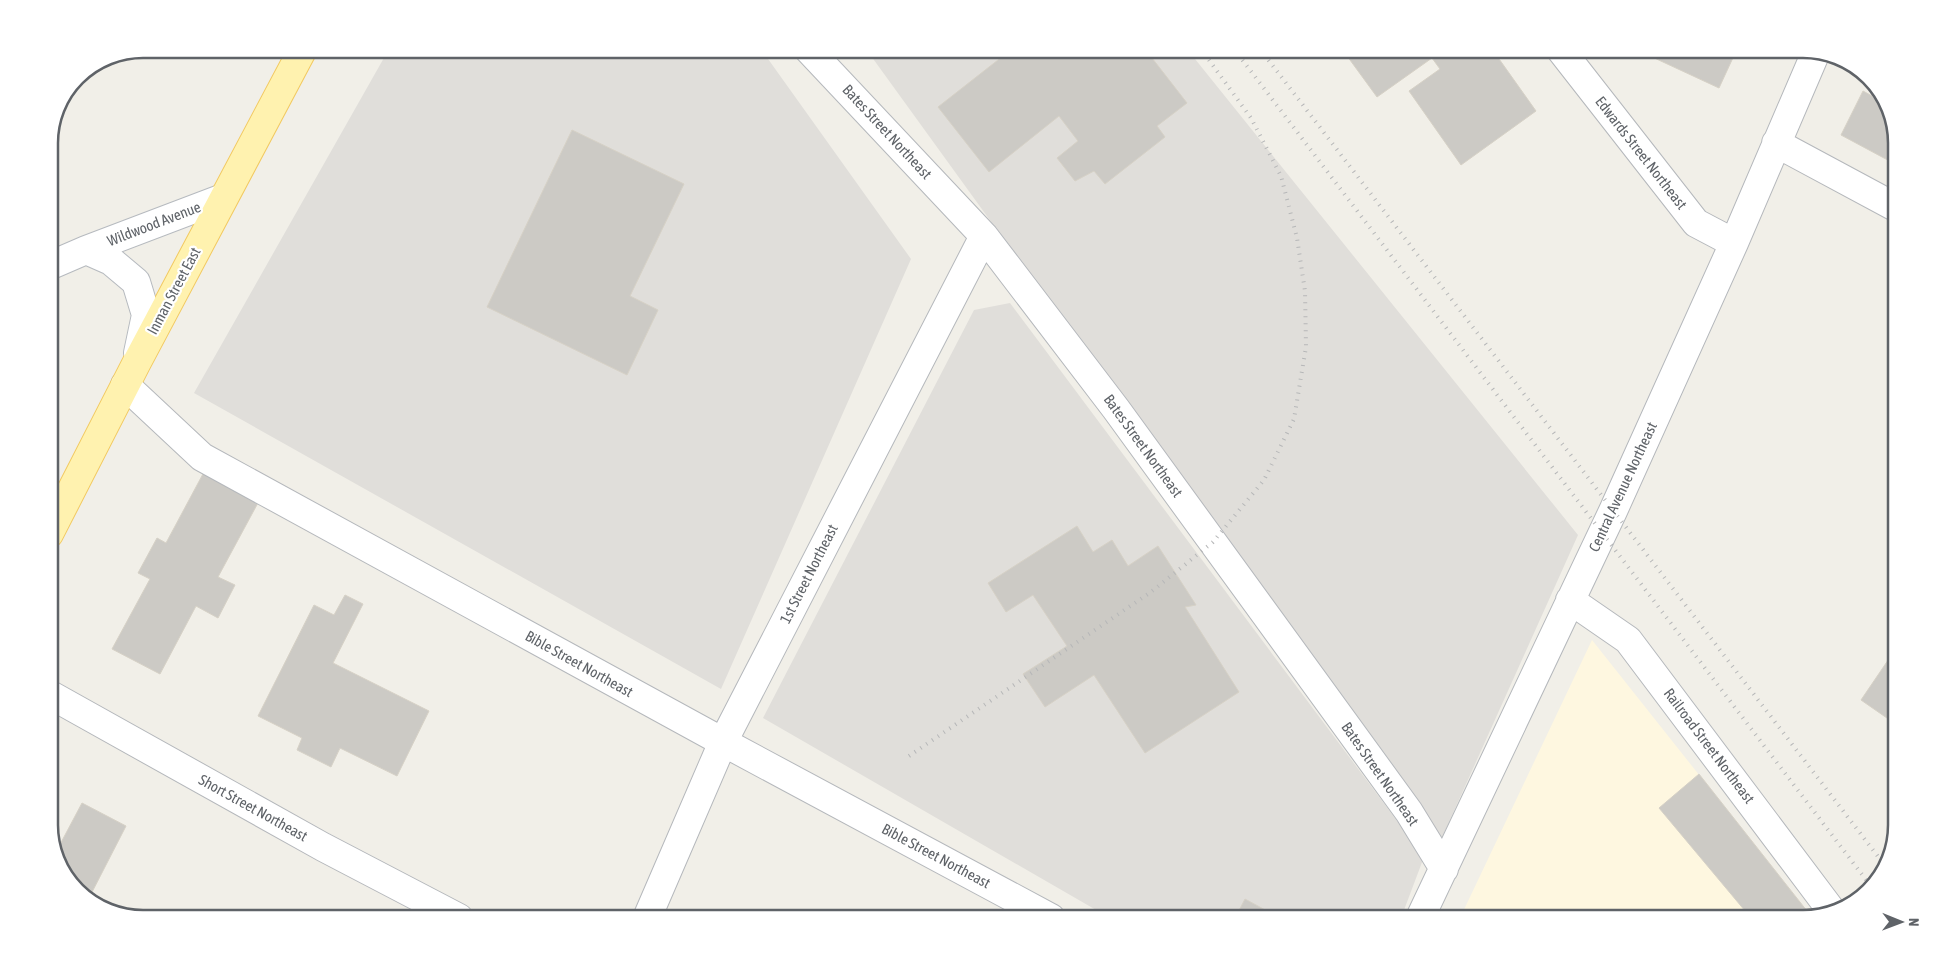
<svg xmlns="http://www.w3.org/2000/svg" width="1946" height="967" font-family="'Asap Condensed',sans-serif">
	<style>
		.commercial { fill: #fef7e0 }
		.industrial { fill: #e0deda }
		.building { fill: #cccac5; stroke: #d6d1c6 }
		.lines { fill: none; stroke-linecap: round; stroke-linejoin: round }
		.street-casing { stroke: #b5b8bc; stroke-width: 30 }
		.secondary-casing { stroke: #b6babf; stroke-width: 30 }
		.primary-casing { stroke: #f2c960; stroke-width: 30 }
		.street { stroke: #fff; stroke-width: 28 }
		.secondary { stroke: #fff; stroke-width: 28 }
		.primary { stroke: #fff2af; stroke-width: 28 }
		.rail { stroke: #b6b7b8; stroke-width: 4; stroke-dasharray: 1 6; stroke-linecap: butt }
		.labels { text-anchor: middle; stroke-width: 4.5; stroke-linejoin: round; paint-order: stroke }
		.street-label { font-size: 15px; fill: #5f6368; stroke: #fff }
		.rim { fill: none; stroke: #5f6368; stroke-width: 2.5 }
	</style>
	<rect width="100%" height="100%" fill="#f1efe8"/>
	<path class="commercial" d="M1592,640L1811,916L1804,918H1460Z"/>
	<path class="industrial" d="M389,49H761L911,259L721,689L194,393Z
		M866,49H1187L1578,535L1440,842Z
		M1010,303L1424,857L1401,918H1110L763,718L974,310Z"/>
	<path class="building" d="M1012,49H1164L1152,58L1187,103L1157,126L1165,137L1105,184L1094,171L1075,181L1057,158L1078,141L1059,116L989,172L938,107Z
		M1342,49H1492L1536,111L1461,165L1409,91L1440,69L1432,58L1377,97Z
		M1635,49H1737L1719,88Z
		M1750,49H1764L1762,54Z
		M1879,88L1881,90L1897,137V165L1841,135L1863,91L1874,97Z
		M572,130L684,184L630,296L658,310L627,375L487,307Z
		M204,472L259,501L218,577L235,585L218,618L196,606L160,674L112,649L150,579L138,573L157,538L166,543Z
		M1077,526L1093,552L1112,540L1128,566L1158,546L1196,605L1185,607L1239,692L1145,753L1094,675L1045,707L1023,674L1067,646L1033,595L1006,612L988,583Z
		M345,595L363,604L333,663L429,711L397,776L340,748L331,767L297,750L302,738L258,716L314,605L334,615Z
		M1897,647V725L1861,700Z
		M1699,774L1811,916L1804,918H1751L1659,808Z
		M82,803L126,826L89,898L65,877L56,852Z
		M1245,899L1280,918H1235Z"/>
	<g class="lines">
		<defs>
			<path id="street" d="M808,49L984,236L1116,409L1409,812L1444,869
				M1560,49L1696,223L1734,243
				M1776,143L1897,208
				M125,385L202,457L723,742L1051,918
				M1570,600L1628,640L1831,910
				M49,694L323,847L459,918
				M647,918L723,742L984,236
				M1420,918L1613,511L1734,243L1816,52"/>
			<path id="secondary" d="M86,250L111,261L136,282L146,315L138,353
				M49,266L86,250L223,198"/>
			<path id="primary" d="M49,534L136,364L303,49"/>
		</defs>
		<use href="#street" class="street-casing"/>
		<use href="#secondary" class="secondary-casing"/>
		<use href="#primary" class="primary-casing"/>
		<use href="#street" class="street"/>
		<use href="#secondary" class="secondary"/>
		<use href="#primary" class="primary"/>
		<path class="rail" d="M1234,49L1870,885
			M1260,49L1886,867
			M909,756L1151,592L1213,542L1264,480L1294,419L1306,347L1305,291L1297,238L1281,176L1251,118L1201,49"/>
	</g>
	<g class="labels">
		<g class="street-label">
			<text transform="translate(887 132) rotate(47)" y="5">Bates Street Northeast</text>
			<text transform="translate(1641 153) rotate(52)" y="5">Edwards Street Northeast</text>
			<text transform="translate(154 224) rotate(-21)" y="5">Wildwood Avenue</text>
			<text transform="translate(174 291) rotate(-62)" y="5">Inman Street East</text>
			<text transform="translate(1143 446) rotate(54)" y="5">Bates Street Northeast</text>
			<text transform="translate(1623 487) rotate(-65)" y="5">Central Avenue Northeast</text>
			<text transform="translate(809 574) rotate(-63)" y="5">1st Street Northeast</text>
			<text transform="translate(579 664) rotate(29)" y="5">Bible Street Northeast</text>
			<text transform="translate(1709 746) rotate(53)" y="5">Railroad Street Northeast</text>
			<text transform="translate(1380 774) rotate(55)" y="5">Bates Street Northeast</text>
			<text transform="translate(253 808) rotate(29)" y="5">Short Street Northeast</text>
			<text transform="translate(936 856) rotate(28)" y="5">Bible Street Northeast</text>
		</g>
	</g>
	<path d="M0 0H1946V967H0ZM143 58H1803A85 85 0 0 1 1888 143V825A85 85 0 0 1 1803 910H143A85 85 0 0 1 58 825V143A85 85 0 0 1 143 58Z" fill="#fff" fill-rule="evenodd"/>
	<path class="rim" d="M143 58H1803A85 85 0 0 1 1888 143V825A85 85 0 0 1 1803 910H143A85 85 0 0 1 58 825V143A85 85 0 0 1 143 58Z"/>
	<g transform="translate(1901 922) rotate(91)" stroke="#ffffff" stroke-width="4" paint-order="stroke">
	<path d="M0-4L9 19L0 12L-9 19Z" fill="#5f6368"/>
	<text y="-8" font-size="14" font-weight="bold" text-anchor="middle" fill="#5f6368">N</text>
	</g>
</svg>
